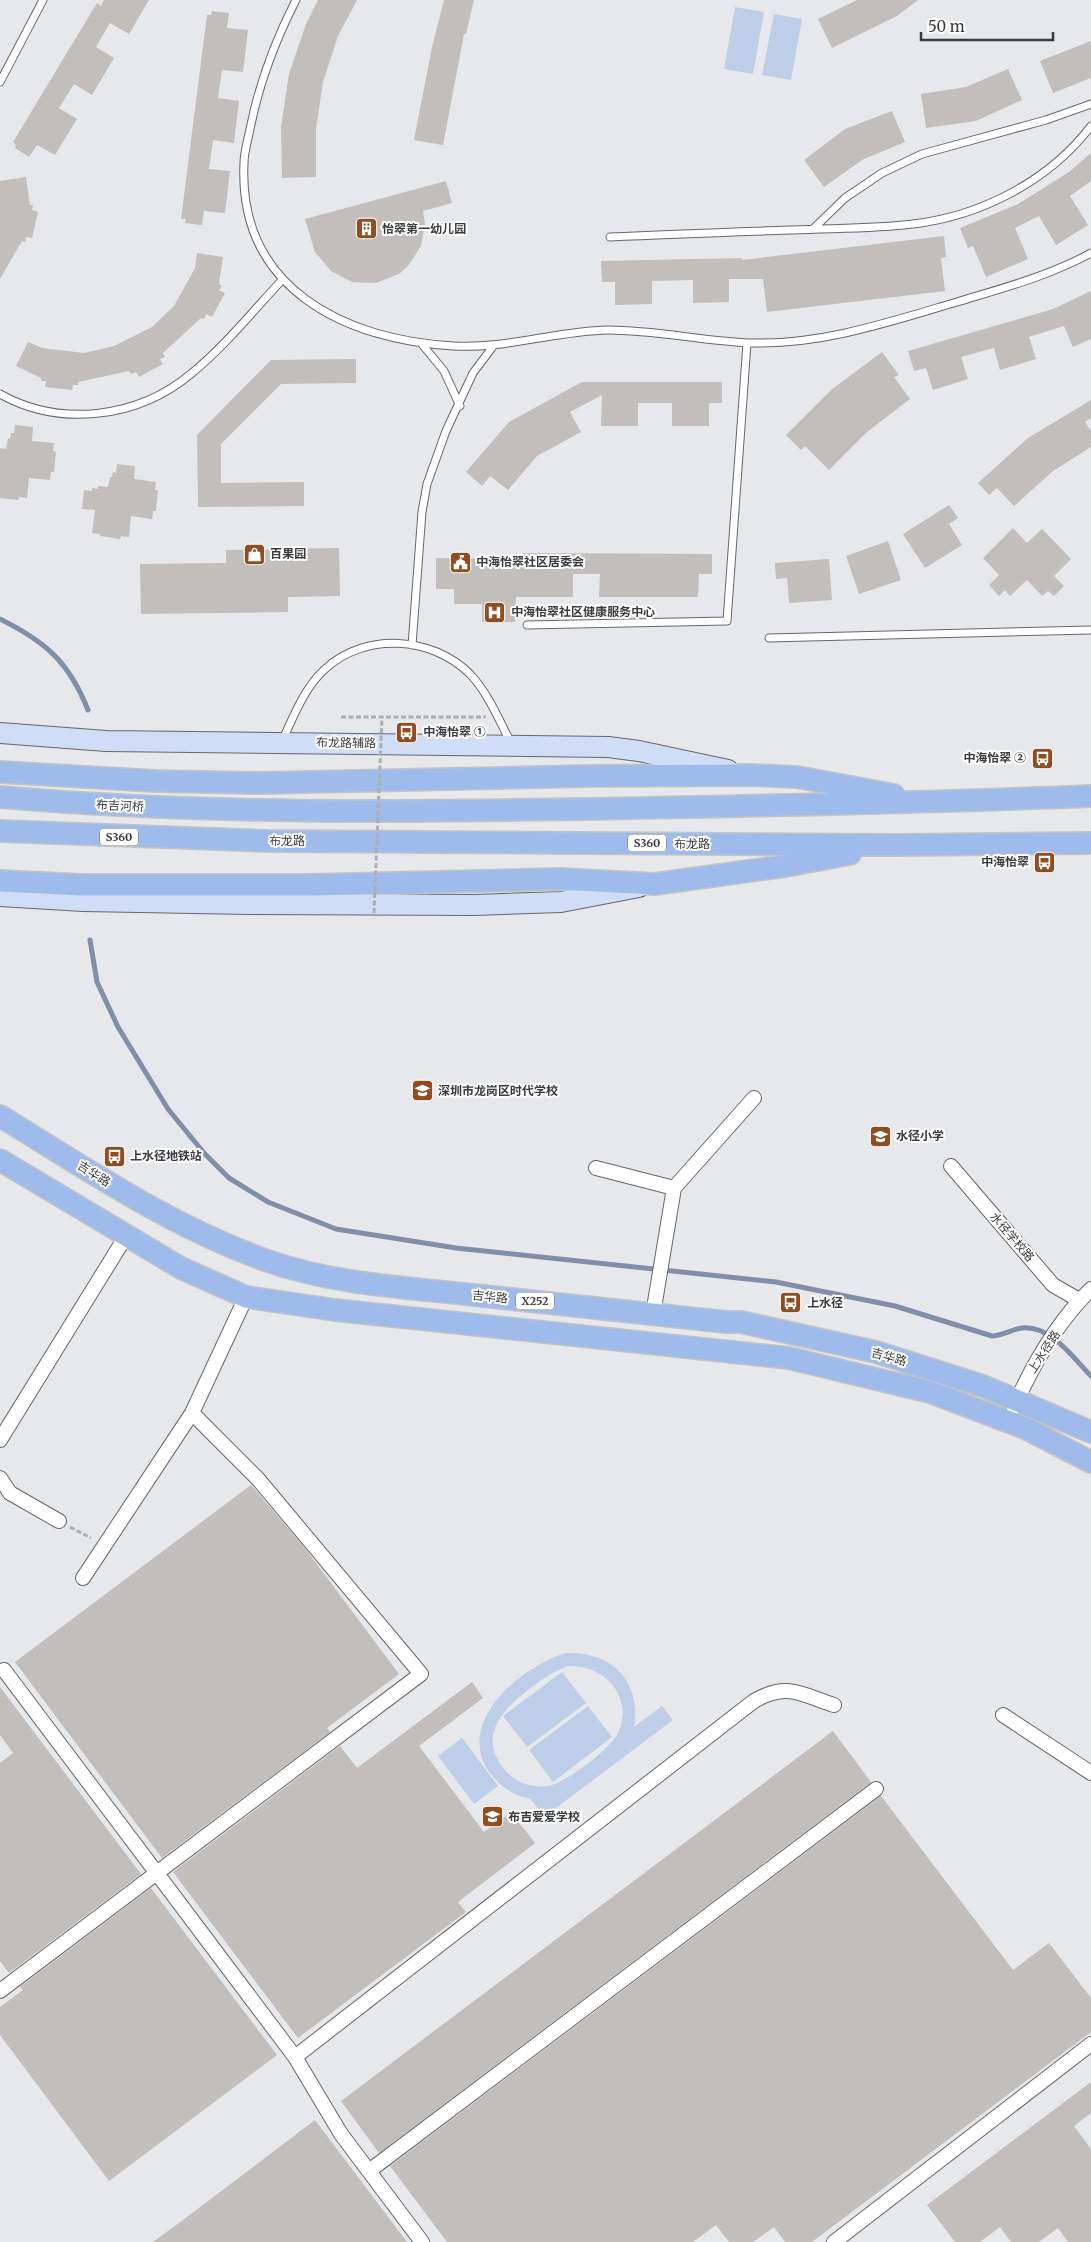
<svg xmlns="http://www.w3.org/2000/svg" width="1091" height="2242" font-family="Merriweather,'Noto Sans SC',serif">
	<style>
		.green { fill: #becee8; fill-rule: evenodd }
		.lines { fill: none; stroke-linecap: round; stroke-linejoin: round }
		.stream { stroke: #808fa8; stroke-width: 5 }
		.building { fill: #c1bebc }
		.service-casing { stroke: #656769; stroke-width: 9 }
		.minor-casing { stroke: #656769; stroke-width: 16 }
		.secondary-casing { stroke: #656769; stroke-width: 22 }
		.primary-casing { stroke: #c4c4c4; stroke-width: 24 }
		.path { stroke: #adaeb0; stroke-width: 3; stroke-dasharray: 5 2.5; stroke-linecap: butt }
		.service { stroke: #fff; stroke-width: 7 }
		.minor { stroke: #fff; stroke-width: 14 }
		.secondary { stroke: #cfddf6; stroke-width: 20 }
		.primary { stroke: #9fbbec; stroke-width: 21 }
		.path-bridge { stroke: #adaeb0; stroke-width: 3; stroke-dasharray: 5 2.5; stroke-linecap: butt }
		.labels { text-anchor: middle; stroke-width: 4; stroke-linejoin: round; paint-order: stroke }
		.shield { fill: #fff; stroke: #757676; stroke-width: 1 }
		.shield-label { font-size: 11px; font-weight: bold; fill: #3a3b3c }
		.poi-label { font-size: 12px; font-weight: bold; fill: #3a3b3c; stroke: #fff; text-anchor: start }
		.street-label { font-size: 12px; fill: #3a3b3c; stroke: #fff }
	</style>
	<rect width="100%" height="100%" fill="#e7e8eb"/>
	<path class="green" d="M735,7L764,12L753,74L724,69Z
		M774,14L802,19L791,80L762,75Z
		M566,1653C611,1651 642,1681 634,1727L662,1706L673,1720L544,1817C540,1812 535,1803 530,1799C527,1797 522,1797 519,1796C511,1792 503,1788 497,1781C446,1730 518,1667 566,1653ZM568,1666C604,1665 633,1695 619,1731C611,1749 567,1782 548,1786C541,1787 535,1786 529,1785C517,1782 508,1775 501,1765C479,1733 505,1708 529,1689C542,1680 553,1671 568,1666Z
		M562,1672L586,1703L527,1747L503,1716Z
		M588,1706L612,1737L553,1782L529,1750Z
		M462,1738L498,1786L474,1804L438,1756Z"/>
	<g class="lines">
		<path class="stream" d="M0,619C46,642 69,662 88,710
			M90,940L97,982L118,1027L168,1109L204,1153L229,1178L268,1202L336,1229L456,1248L776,1282L895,1306L992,1336C1006,1335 1012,1329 1022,1328C1051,1325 1073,1358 1091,1376"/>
	</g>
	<path class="building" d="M104,0H149L129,34L110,23L96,47L114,58L92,95L74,84L59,108L77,119L55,155L37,145L29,157L15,148L16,145L13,142L97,3L101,6Z
		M318,0H357L338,36L323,82L316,129V177L282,178L281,127L289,74L306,24Z
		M444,0H474L466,34H464L443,145L414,140L432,47Z
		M857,0H918L897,16L832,48L818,19Z
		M212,11L229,13L227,28L248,30L243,72L222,70L218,98L239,101L234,143L213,140L209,169L230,171L225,213L204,211L202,225L185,223L186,219H181L207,15H211Z
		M1091,41V78L1053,93L1040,61Z
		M1008,69L1022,100L976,121L926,128L921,94L966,87Z
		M892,111L905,142L862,160L824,187L804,160L845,129Z
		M1091,153V181L1070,196L1088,225L1056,245L1039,216L1015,228L1028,259L986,277L973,246L968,248L960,228L1018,204L1069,172Z
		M26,177L30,205H33L32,210L38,212L32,238L26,237L25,242L22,241L0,279V181Z
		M446,181L452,203L423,211L425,223L421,246L408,266L399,274L376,283L352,282L331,271L315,252L305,219Z
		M944,236L946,257L941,258L945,291L767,312L763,279H729V302L693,303V280L652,281V304L615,305V282H602L601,261L742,258V260Z
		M197,253L223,257L219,284L222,286L219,290L225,293L212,317L206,314L204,319L201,318L163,353L165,357L160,359L163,364L139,377L136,372L131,374L129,371L78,382V385H73L72,390L45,387L46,381H41V378L16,366L28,342L42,348L84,353L114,346L152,327L174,306L195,268Z
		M1091,291V339L1073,347L1064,326L1029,337L1036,359L1000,370L994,348L961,357L968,379L933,390L926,368L914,371L908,351L1053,309Z
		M882,352L899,375L894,377L910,399L867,432L829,470L805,446L801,450L786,435L831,390Z
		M356,359V383L281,384L221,444V483L304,482V506L198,507L197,435L271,360Z
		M582,382H722V403H709V426H672V403H638V426H601L602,395L570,412L581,432L537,456L508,490L490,476L482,486L466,472L509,422Z
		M1091,400V418L1085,422L1091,431V447L1053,471L1014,506L997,488L989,495L978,483L1028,438Z
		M15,425L33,427L32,441L54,443L53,451L56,452L54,472H51L50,480L29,478L27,498L19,497L18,500L0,498V448L6,449L8,438L10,439L11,433H14Z
		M117,464L135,466L134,479L156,482L155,490H158L156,511H153L152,519L131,516L129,537L121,536L120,539L100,536V534L92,533L95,510L82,509L84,490L92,491V488L98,489V486L108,487L110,477H112L113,472L116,473Z
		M949,505L958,518L949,524L962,545L925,568L903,534Z
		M1013,528L1027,543L1042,529L1071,559L1054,576L1064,586L1054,596L1048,591L1042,596L1027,580L1010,596L1005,590L999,596L989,585L999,575L983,558Z
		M888,541L901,580L859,594L846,556Z
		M339,548L340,596L288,597V612L141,614L140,564L226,563V550Z
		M523,553L712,554V574H699L698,597H599L600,574H573V597H516L515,622H482V604H454V589H436V558L523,559Z
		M829,559L832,600L789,603L787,578L776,579L775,563Z
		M251,1485L304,1547L399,1674L327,1728L330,1732L162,1858L15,1662Z
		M472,1682L483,1698L419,1746L484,1832L511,1812L535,1843L458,1902L466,1912L298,2038L173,1872L340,1746L357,1768Z
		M0,1687L141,1874L9,1973L0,1961V1763L13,1753L0,1735Z
		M833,1731L871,1782L379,2153L341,2101Z
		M881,1796L1013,1970L1049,1943L1091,1998V2032L812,2242H785L774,2227L753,2242H729L716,2225L693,2242H447L390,2166Z
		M151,1888L277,2055L109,2181L0,2035V2007L23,1990L20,1987Z
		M1091,2082V2113L1074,2126L1091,2149V2242H1068L1058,2228L1039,2242H1011L1000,2227L980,2242H955L927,2205Z
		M315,2120L407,2242H153L183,2220Z"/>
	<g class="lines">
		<defs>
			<path id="service" d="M296,0C275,41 259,84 250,129C248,140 244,152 244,163C238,288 344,340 454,346C506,349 556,331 608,330C656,330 702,341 750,343C822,345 889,322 957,302C1003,288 1049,276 1091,253
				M0,82L43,0
				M813,229L845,198L882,173L922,154L1046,120L1091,104
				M610,237C671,234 731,232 792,230C832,228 873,229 913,224C981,216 1049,181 1091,126
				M421,343L444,371L460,406
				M0,394C61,428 139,418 192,373C225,346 253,311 282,280
				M527,625L727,621L747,343
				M769,638L1091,630
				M412,645L422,512L427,484L446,431L473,373L494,345
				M282,741C294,716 304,688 325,669C365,632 432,636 470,674C488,693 499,720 511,743"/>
			<path id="minor" d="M951,1166L1053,1285L1079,1300
				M596,1168L674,1188
				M653,1314L674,1188L754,1098
				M1014,1407C1033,1364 1057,1322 1091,1289
				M0,1440L126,1236
				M0,1478L10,1493L59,1521
				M83,1578L192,1413L246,1297
				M4,1670L295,2057L341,2134L422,2242
				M1003,1715L1091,1773
				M0,1991L421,1674L258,1479L192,1413
				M295,2057L754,1701C787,1682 800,1694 834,1705
				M369,2171L876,1789
				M834,2242L1091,2044"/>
			<path id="secondary" d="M0,733L106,741L608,747L639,751L728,770
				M0,896L83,901L249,904L475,905L561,902L639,887"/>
			<path id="primary" d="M0,772L155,781L260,783L586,776L750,775L797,777L894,795
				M0,797C195,814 391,812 587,809C755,806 923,803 1091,796
				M0,831L269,841L897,845L1091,843
				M0,881L82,885H310L560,879L655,884L785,866L850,854
				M0,1116C87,1169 171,1227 268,1261C330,1283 400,1287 465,1294C552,1303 639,1313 726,1322H741L876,1352L983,1386L1091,1432
				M0,1160L181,1268L246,1297L335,1310L789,1358L930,1392L1025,1428L1091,1462"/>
		</defs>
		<use href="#service" class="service-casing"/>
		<use href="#minor" class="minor-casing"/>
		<use href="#secondary" class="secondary-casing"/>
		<use href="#primary" class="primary-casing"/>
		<path class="path" d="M341,717H486
			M70,1527L91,1538"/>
		<use href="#service" class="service"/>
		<use href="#minor" class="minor"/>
		<use href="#secondary" class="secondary"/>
		<use href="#primary" class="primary"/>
		<path class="path-bridge" d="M374,913L382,717"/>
	</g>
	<defs>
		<symbol id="building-square" viewBox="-11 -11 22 22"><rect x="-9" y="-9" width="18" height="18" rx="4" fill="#914c21" stroke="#fff"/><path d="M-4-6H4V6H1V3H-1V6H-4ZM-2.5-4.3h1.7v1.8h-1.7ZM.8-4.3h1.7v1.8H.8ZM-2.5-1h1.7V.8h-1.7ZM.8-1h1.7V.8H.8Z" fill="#fff"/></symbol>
		<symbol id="shop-square" viewBox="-11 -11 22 22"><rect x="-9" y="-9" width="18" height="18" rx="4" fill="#914c21" stroke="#fff"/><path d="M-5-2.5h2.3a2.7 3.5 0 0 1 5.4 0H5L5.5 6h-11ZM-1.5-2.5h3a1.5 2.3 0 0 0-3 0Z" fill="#fff"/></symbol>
		<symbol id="civic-square" viewBox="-11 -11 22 22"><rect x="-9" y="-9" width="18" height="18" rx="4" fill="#914c21" stroke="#fff"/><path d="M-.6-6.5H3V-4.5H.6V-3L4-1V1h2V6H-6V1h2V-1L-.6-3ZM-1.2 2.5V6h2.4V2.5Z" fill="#fff"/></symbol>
		<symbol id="hospital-square" viewBox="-11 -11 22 22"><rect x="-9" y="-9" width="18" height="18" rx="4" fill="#914c21" stroke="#fff"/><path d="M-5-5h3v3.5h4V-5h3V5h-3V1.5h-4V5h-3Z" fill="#fff"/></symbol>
		<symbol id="bus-square" viewBox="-11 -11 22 22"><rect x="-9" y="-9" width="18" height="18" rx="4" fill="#914c21" stroke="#fff"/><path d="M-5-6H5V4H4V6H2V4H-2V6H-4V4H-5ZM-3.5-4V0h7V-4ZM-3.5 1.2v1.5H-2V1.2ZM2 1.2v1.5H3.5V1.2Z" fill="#fff"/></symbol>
		<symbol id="school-square" viewBox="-11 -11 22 22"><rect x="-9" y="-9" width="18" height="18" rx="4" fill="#914c21" stroke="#fff"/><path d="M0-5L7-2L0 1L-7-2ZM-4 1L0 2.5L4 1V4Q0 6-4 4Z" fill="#fff"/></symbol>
	</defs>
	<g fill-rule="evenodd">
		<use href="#building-square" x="354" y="216" width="25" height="25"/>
		<use href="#shop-square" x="242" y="542" width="25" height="25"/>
		<use href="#civic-square" x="448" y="550" width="25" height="25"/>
		<use href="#hospital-square" x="482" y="600" width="25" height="25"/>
		<use href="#bus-square" x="394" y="720" width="25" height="25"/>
		<use href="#bus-square" x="1030" y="746" width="25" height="25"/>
		<use href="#bus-square" x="1032" y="850" width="25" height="25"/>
		<use href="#school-square" x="410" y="1078" width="25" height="25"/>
		<use href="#school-square" x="868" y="1124" width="25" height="25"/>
		<use href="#bus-square" x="102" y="1144" width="25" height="25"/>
		<use href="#bus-square" x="778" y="1290" width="25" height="25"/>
		<use href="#school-square" x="480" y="1804" width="25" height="25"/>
	</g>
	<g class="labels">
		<g class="shield">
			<rect x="100" y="828.5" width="38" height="17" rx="4"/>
			<rect x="628" y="834.5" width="38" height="17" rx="4"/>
			<rect x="516" y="1292.5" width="38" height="17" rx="4"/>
		</g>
		<g class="shield-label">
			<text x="119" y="841">S360</text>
			<text x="647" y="847">S360</text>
			<text x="535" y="1305">X252</text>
		</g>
		<g class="poi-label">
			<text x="382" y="233">怡翠第一幼儿园</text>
			<text x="270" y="558">百果园</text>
			<text x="476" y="566">中海怡翠社区居委会</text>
			<text x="511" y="616">中海怡翠社区健康服务中心</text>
			<text x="423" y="736">中海怡翠 ①</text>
			<text x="1026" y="762" text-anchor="end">中海怡翠 ②</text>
			<text x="1029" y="866" text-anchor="end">中海怡翠</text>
			<text x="438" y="1095">深圳市龙岗区时代学校</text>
			<text x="896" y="1140">水径小学</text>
			<text x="130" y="1160">上水径地铁站</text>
			<text x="807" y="1307">上水径</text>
			<text x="508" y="1821">布吉爱爱学校</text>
		</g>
		<g class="street-label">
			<text transform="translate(346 743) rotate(1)" y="4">布龙路辅路</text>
			<text transform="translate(120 806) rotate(3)" y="4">布吉河桥</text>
			<text x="287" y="845">布龙路</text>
			<text x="692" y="848">布龙路</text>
			<text transform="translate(94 1174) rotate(32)" y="4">吉华路</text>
			<text transform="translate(1012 1237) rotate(49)" y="4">水径学校路</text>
			<text transform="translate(490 1297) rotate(6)" y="4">吉华路</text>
			<text transform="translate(1044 1352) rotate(-57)" y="4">上水径路</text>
			<text transform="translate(889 1357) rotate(16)" y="4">吉华路</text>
		</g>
	</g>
	<path d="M921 32v8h132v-8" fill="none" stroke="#3a3b3c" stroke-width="2.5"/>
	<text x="928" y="32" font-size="15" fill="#3a3b3c" stroke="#ffffff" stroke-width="4" paint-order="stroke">50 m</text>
</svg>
